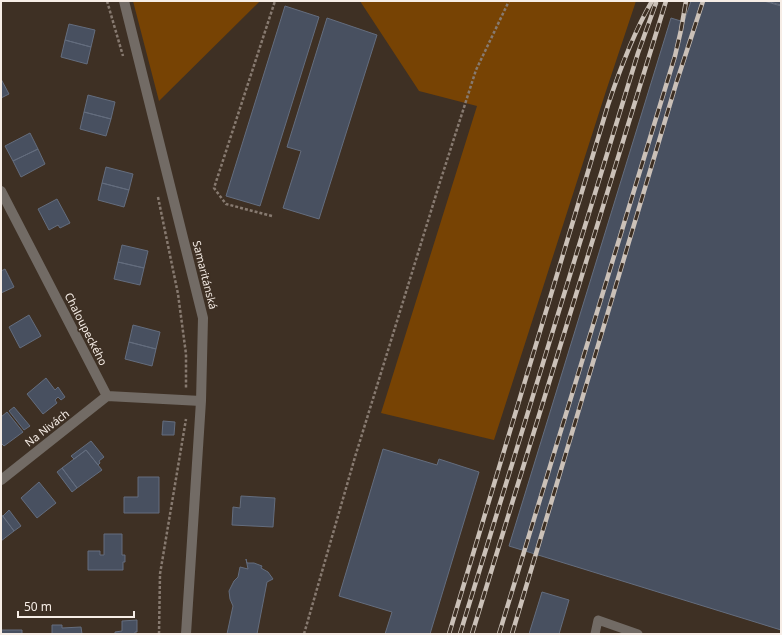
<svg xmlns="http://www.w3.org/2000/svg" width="782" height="635" font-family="'Noto Sans',sans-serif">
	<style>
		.green { fill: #774304 }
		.building { fill: #485060; stroke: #646d7e }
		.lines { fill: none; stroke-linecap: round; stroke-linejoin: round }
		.path { stroke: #877a70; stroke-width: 2.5; stroke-dasharray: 3 2; stroke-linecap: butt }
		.service { stroke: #726b65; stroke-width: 9 }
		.minor { stroke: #726b65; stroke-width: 10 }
		.rail-casing { stroke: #cbc1b8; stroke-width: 4.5 }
		.rail { stroke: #3e3024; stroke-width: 3; stroke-dasharray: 9; stroke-linecap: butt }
		.labels { text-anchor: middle; stroke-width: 3.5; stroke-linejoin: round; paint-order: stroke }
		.street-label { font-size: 11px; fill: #f6ede6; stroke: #3e3024 }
	</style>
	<rect width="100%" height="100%" fill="#3e3024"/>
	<path class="green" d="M133,1H260L159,101Z
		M360,1H636L606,91L494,440L381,413L477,106L419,91Z"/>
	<path class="building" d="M691,1H764L781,6V630L509,546L671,18L684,22Z
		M766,1H781V5Z
		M285,6L319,17L260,206L226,196Z
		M327,18L377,35L319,219L283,208L301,151L287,147Z
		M69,24L95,30L91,47L65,40Z
		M65,40L91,47L87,64L61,57Z
		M1,79L9,94L1,98Z
		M88,95L115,102L111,119L84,112Z
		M84,112L111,119L106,136L80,129Z
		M30,133L38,149L13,161L5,146Z
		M38,149L45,164L21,177L13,161Z
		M106,167L133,174L129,190L102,183Z
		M102,183L129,190L124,207L98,200Z
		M57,199L70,223L60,228L58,225L49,230L38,209Z
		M122,245L148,251L144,268L118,262Z
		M118,262L144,268L140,285L114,279Z
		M5,269L14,287L1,293V271Z
		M29,315L41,336L20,348L9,327Z
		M133,325L160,332L156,349L129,342Z
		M129,342L156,349L152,366L125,359Z
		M46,378L55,390L58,387L65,397L61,400L58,397L55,400L57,403L43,414L27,394Z
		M14,407L30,426L24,430L9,411Z
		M7,412L23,432L4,446L1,443V417Z
		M163,421L175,422L174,435H162Z
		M91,441L104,457L99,461L100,463L98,465L86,450L74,459L71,456Z
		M383,449L437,465L439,459L479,472L430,634H385L392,612L339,596Z
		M86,450L102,470L77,488L62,468Z
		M62,468L77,488L72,492L57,472Z
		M138,477H159V513H124V497H138Z
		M39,482L56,503L37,518L21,498Z
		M241,496L275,498L273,527L232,525L233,507L240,508Z
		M9,510L21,526L14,531L3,516Z
		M1,514L14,531L1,541Z
		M104,534H122V555H125V562H123V570H88V551H100V555H104Z
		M246,559L247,563H254L262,566L261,568L268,572L273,579L267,582L257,634H227L233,606L230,599L229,591L234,581L238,577L240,567L248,569Z
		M542,592L569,600L559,634H529Z
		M137,620V632H135V634H115V632L122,631V621Z
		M52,625H62V628L81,627L82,634H52Z
		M1,630H22V634H1Z"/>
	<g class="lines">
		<path class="path" d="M107,1L123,56
			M158,197L178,294L186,354V388
			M272,216L226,204L214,188L275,1
			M159,634L160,574L186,419
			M304,634L355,457L440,182L476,70L509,1"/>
		<path class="service" d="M595,634L598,620L638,634"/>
		<path class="minor" d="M124,1L203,318L201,401L186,634
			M1,191L107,396L201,401
			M1,480L107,396"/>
		<defs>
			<path id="rail" d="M449,634L608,105C620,69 633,34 652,1
				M460,634L638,53L656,3
				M472,634L666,1
				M499,634L675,56L681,30L686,1
				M512,634L676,84L703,1"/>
		</defs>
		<use href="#rail" class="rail-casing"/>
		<use href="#rail" class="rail"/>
	</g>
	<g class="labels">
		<g class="street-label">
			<text transform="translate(205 275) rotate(76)" y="4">Samaritánská</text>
			<text transform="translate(86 329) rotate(63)" y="4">Chaloupeckého</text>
			<text transform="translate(47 428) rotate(-38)" y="4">Na Nivách</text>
		</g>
	</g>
	<rect width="782" height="635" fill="none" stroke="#f6ede6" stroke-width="4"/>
	<path d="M18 611v6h116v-6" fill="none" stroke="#f6ede6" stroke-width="2"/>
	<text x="24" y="611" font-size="12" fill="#f6ede6" stroke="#3e3024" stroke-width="3" paint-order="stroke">50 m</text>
</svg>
